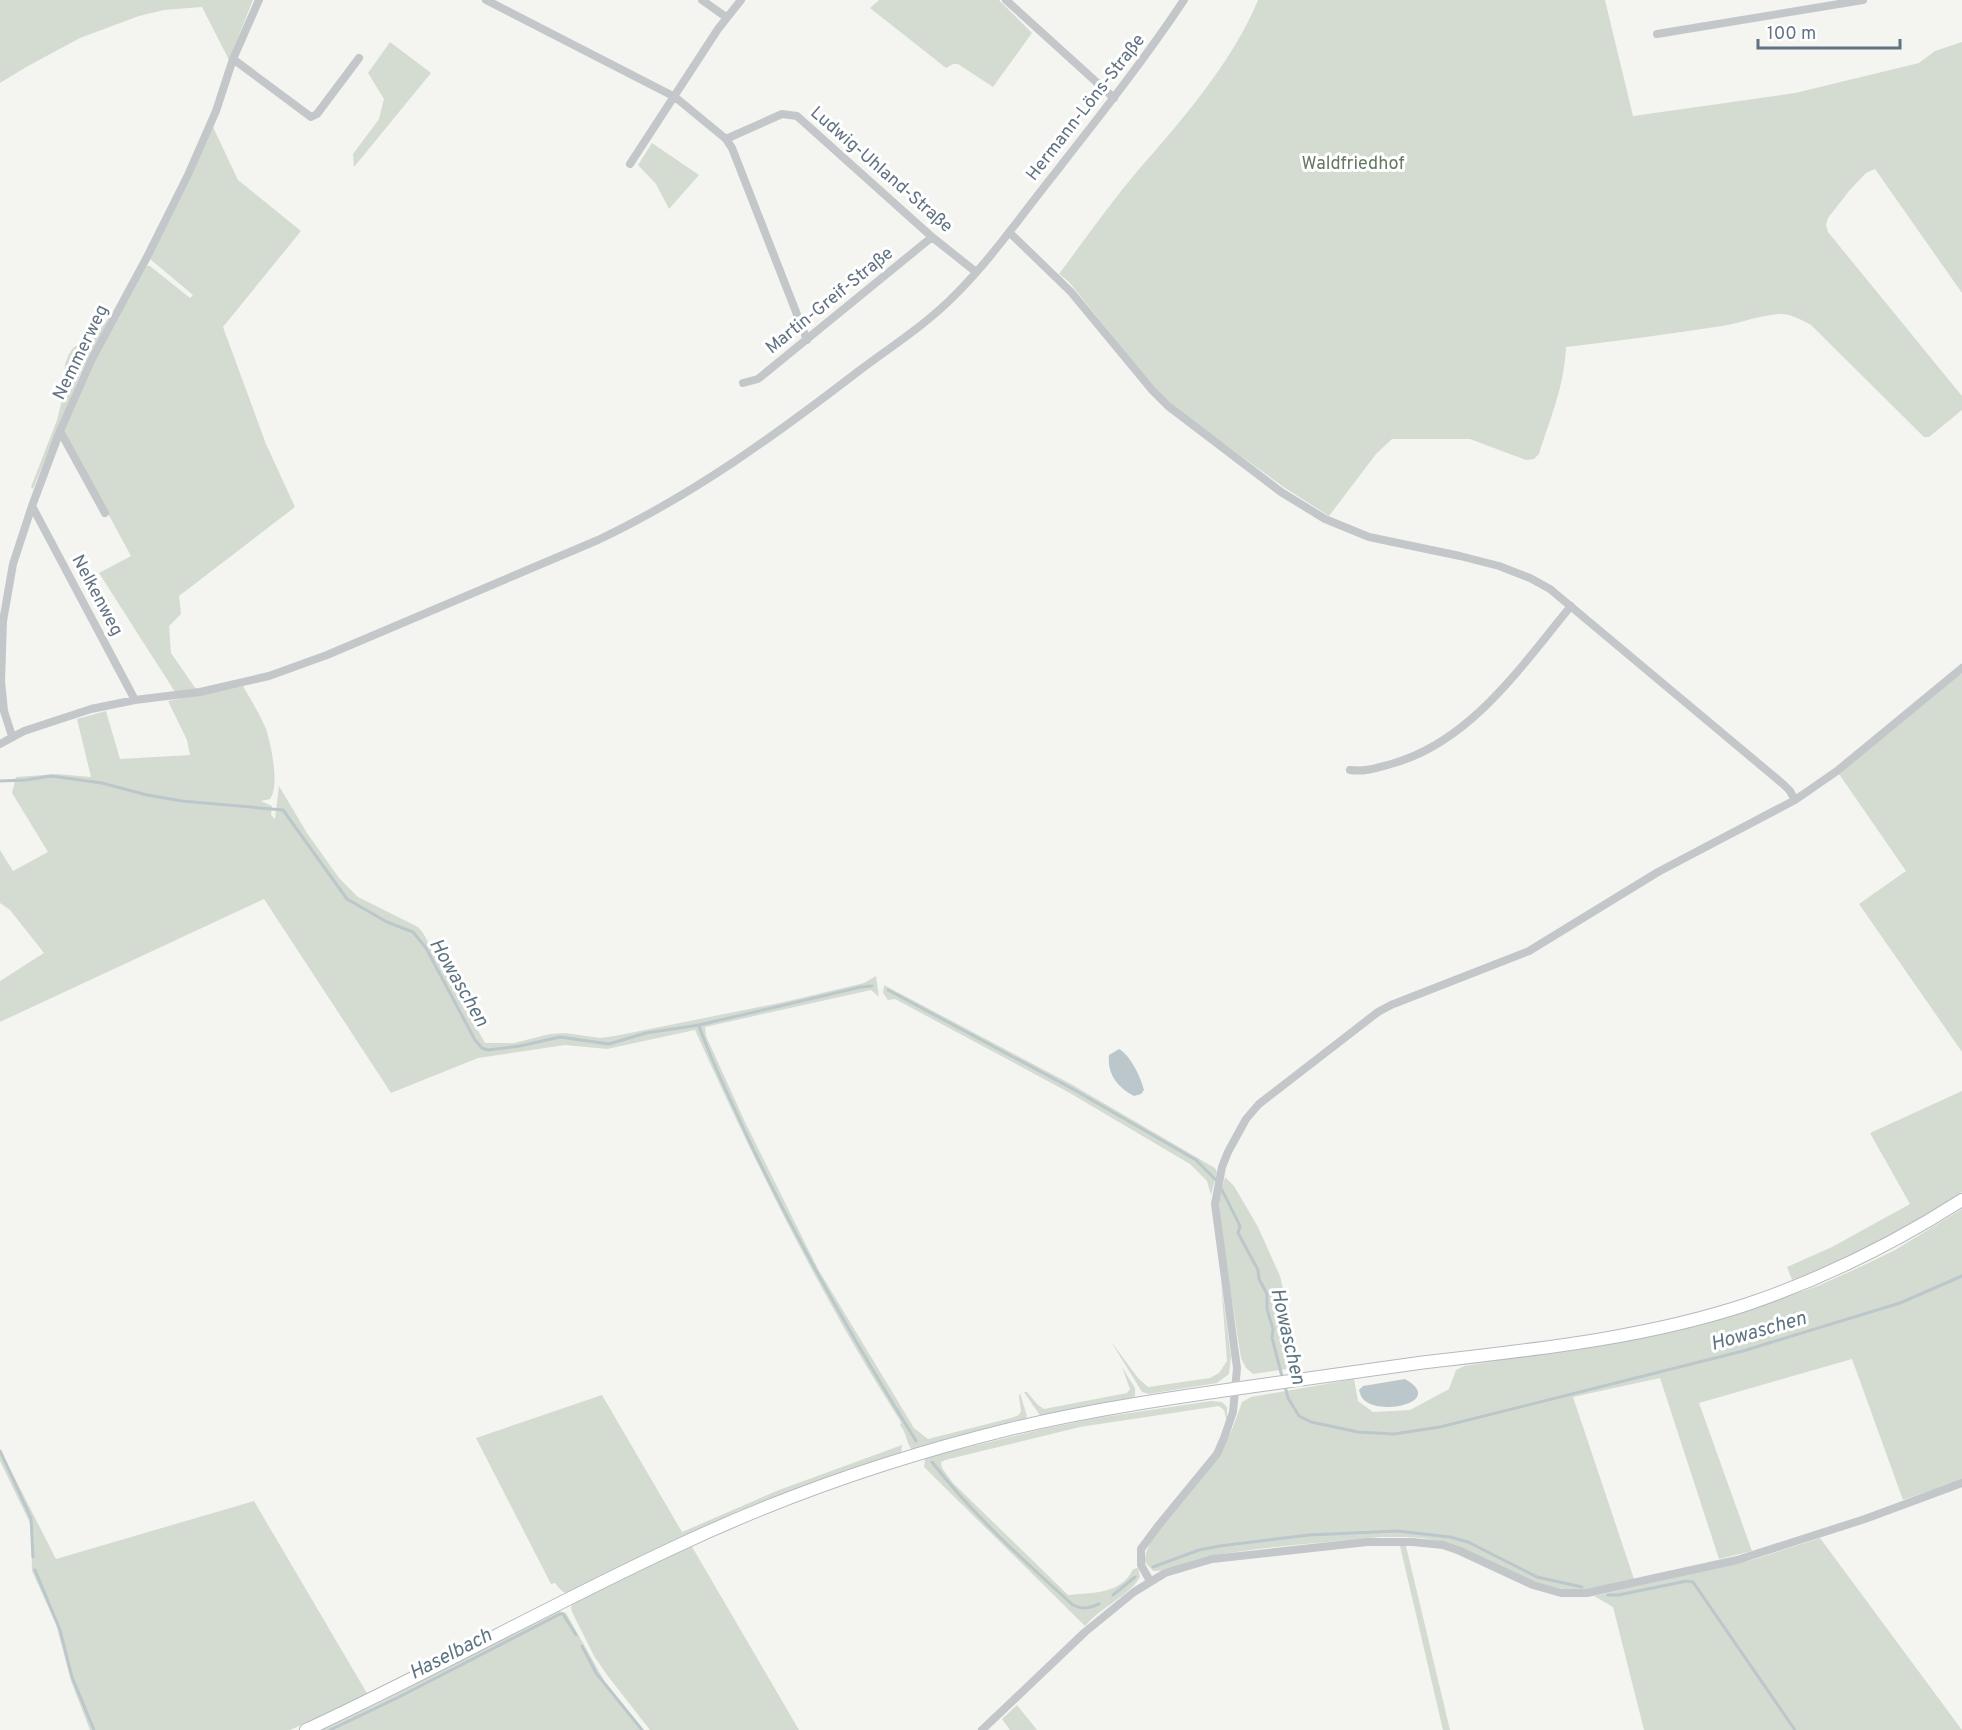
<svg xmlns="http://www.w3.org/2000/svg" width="1962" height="1730" font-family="Overpass,sans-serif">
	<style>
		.green { fill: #d4dcd1 }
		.water { fill: #bcc7cc }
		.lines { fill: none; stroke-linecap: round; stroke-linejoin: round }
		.stream { stroke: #bcc7cc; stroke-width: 3 }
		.secondary-casing { stroke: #b5babf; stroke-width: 14 }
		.street { stroke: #c3c7ca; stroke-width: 8 }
		.secondary { stroke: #fff; stroke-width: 12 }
		.labels { text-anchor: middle; stroke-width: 6; stroke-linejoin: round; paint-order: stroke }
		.street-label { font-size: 18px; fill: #617283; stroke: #fff }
		.park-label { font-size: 18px; fill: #647a60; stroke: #fff }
		.water-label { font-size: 20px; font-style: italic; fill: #5c7581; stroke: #fff }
	</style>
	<rect width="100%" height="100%" fill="#f4f5f0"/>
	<path class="green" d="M0,0H253L229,60L202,7L164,10L139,16L80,38L28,66L0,83Z
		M879,0H999L1032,33L993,87L958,64H953L946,68L870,8Z
		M1258,0H1605L1633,116L1795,93L1919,63L1935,51L1962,42V293L1875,169L1866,173L1849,191L1828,218L1826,225L1828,232L1962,396V410L1929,437H1924L1811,325C1801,320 1792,314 1781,314C1761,315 1741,323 1722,326C1670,334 1618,341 1566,347C1564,387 1551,416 1539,454L1534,459L1526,460L1470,439H1392L1376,454L1329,516L1285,488L1180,412L1157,391L1069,282L1059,274C1086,238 1111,202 1140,168C1183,119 1233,61 1258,0Z
		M390,42L431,73L354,167L353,154L379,119L384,99L368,73Z
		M213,127L238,180L301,231L223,327L266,444L295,507L179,596L181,614L169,626L171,653L196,689L175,692L99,573L131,556L63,431L84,382L147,266H150L190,298L193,295L150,259L191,178Z
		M652,143L699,175L669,209L656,184L638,165Z
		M113,312L81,372L33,489L31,487L57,420L64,392L65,364L69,354L73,348L102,327Z
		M1962,673V1052L1859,904L1906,871L1839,774Z
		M243,686C251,700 260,714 266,729C271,744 280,786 270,799L261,801L272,806L271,815L275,819L279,786L307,833L339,878L358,897L418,927L423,933L485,1043H514L550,1034L565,1033L600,1038L615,1036L784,1002L864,983L876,976L879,997L871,990L705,1027L706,1036L746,1124L818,1269L914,1428L928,1439L1011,1418L1019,1415L1021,1411L1019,1397L1020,1393L1027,1416L1025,1421L912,1450C906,1443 907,1433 900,1425L901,1422C821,1297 756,1165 695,1030L607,1049L565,1045L478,1058L391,1093L264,899L0,1022V981L44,953L10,910L0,903V850L13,871L48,852L12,793L16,777L57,774L91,777L77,719L106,711L120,759L190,755L187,740L168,701Z
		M884,985L1071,1084L1215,1168L1217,1172L1211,1195L1207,1181L1190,1164L1068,1092L895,999L888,1000L883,993Z
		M1962,1091V1192C1908,1226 1853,1258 1792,1280L1787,1267L1832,1247L1910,1204L1870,1133Z
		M1225,1177L1234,1186L1258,1227L1280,1276L1301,1367L1253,1374L1246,1368L1241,1358L1221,1230L1219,1200Z
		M1962,1209V1480L1903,1500L1852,1359L1699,1403L1752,1551L1719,1559L1660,1378L1573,1397L1634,1579C1616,1584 1598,1589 1580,1590C1533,1591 1491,1559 1449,1544C1427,1536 1402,1537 1380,1537C1325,1543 1269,1546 1215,1555C1198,1557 1166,1572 1153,1571L1145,1562C1142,1537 1204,1476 1220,1453C1230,1437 1236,1419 1242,1402L1251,1397L1354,1379L1358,1401L1373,1412L1410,1410L1449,1389L1456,1370L1464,1366L1576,1349L1761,1306L1820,1285L1862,1266L1895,1250Z
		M1221,1282L1231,1357L1229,1374L1217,1383L1149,1394L1142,1392L1110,1340L1138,1378L1148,1387L1210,1378L1219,1373L1227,1361Z
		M1122,1367L1135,1388V1396L1132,1398L1044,1417L1039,1414L1024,1392H1027L1038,1405L1044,1409L1127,1393L1130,1389Z
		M602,1395L682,1532L779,1490L902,1445L901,1454L794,1490L738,1511L569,1593C562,1593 559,1588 555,1583L551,1584L476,1438Z
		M1211,1401L1222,1402L1227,1407V1422L1224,1410L1219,1406L1080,1427L945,1460L941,1462L942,1468L953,1483L1068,1595C1091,1593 1122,1594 1133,1569L1138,1568L1140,1577C1130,1595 1100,1608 1085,1626L924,1467L925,1459L932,1456L1043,1429L1096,1418Z
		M0,1449L56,1559L254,1501L368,1695L290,1730H90L71,1681L56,1624L32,1571L31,1525L0,1461Z
		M1820,1538L1962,1730H1644L1613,1607L1594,1596L1755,1559Z
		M691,1545L799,1730H650L607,1675L594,1656L572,1612L571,1607L573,1603Z
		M1400,1546H1406L1450,1730H1443Z
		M559,1611L566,1613L605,1682L644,1730H322L379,1703Z
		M1017,1705L1037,1730H1010L1002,1719Z"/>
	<path class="water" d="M1119,1049C1130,1055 1141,1077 1144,1090L1141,1094L1134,1096C1117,1087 1107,1074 1109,1055Z
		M1405,1379C1446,1402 1379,1417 1363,1399C1361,1397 1360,1393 1359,1390L1363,1386Z"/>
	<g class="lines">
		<path class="stream" d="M0,781L26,780L51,776L102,783L147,795L182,801L283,810L347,899L387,922L413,932L426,948L475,1040L482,1048L488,1050L520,1046L560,1037L609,1044L646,1033L699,1025L861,987L872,986
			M888,990L1071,1088L1196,1160L1218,1182
			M699,1026C712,1063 730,1098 746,1134C796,1240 854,1341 916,1441
			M1221,1188L1240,1226L1238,1233L1258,1270L1259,1279L1267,1294V1309L1273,1329L1272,1338L1283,1380
			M1285,1386L1288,1398L1299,1416L1311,1422L1358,1432L1394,1434L1440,1427L1743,1351L1900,1303L1962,1276
			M0,1451L31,1518L33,1557
			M932,1462C973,1515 1023,1560 1073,1605C1083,1610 1089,1608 1099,1604
			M1153,1567L1199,1550L1220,1546L1309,1535L1397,1531L1450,1537L1468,1542L1537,1577L1582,1587
			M35,1570L60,1630L72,1677L94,1730
			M1113,1595L1135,1577
			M1608,1595H1618L1687,1581L1693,1582L1795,1730
			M582,1646L596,1673L642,1730
			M330,1730L399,1697L560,1614H563L576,1635"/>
		<defs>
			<path id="secondary" d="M306,1730C431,1672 552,1604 677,1546C783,1496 896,1457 1010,1429C1093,1409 1177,1397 1262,1385C1314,1378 1367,1370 1419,1363C1529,1350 1643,1339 1748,1304C1824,1278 1895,1243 1962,1200"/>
		</defs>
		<use href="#secondary" class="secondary-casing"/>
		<path class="street" d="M486,0L675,97L726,139L732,148L807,340
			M702,0L726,17
			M1006,0L1114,98
			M1657,34L1863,0
			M233,59L311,117L317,114L359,58
			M726,139L782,114L797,116L932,237L976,272
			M630,164L718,29L741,0
			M1009,232L1071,292L1152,390L1168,406L1281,492L1325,519L1369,537L1460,556L1499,566L1530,578L1550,589L1783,784L1790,791L1795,800
			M743,383L758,379L932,237
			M60,431L105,513
			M32,506L135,700
			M12,736L4,711L1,681L3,621L13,564L32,506L60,431L91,361L146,259L188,175L216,111L233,59L259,0
			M0,744L24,731L91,709L135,700L200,692L269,676L327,655L598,540C693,495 777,434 860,370C892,346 928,323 956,294C990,260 1018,220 1048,182C1095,122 1142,63 1184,0
			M1350,770C1365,772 1376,768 1391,764C1471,742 1521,666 1571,606
			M1150,1581L1141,1565V1549L1158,1526L1217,1454L1224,1438L1233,1412L1237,1368L1215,1204L1222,1167L1228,1152L1246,1119L1259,1104L1378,1012L1391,1005L1529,951L1658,872L1795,800L1837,771L1962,668
			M982,1730L1085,1632L1134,1592L1165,1573L1212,1559L1367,1542H1413L1443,1545L1460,1551L1533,1585L1561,1593H1587L1737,1560L1865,1519L1962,1483"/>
		<use href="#secondary" class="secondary"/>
	</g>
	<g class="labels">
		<g class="street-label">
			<text transform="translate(1085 107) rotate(-52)" y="6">Hermann-Löns-Straße</text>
			<text transform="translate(882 169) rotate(41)" y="6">Ludwig-Uhland-Straße</text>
			<text transform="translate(829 300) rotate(-39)" y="6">Martin-Greif-Straße</text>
			<text transform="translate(80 352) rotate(-64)" y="6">Nemmerweg</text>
			<text transform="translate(98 595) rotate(62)" y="6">Nelkenweg</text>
		</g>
		<g class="park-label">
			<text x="1353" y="169">Waldfriedhof</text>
		</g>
		<g class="water-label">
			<text transform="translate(460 982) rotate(60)" y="7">Howaschen</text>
			<text transform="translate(1758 1330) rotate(-16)" y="7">Howaschen</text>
			<text transform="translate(1289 1336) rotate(77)" y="7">Howaschen</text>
			<text transform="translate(450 1653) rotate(-27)" y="7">Haselbach</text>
		</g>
	</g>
	<path d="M1758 39v9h142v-9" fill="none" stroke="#617283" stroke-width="3"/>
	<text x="1767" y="39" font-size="18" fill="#617283" stroke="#ffffff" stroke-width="4.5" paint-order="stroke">100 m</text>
</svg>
